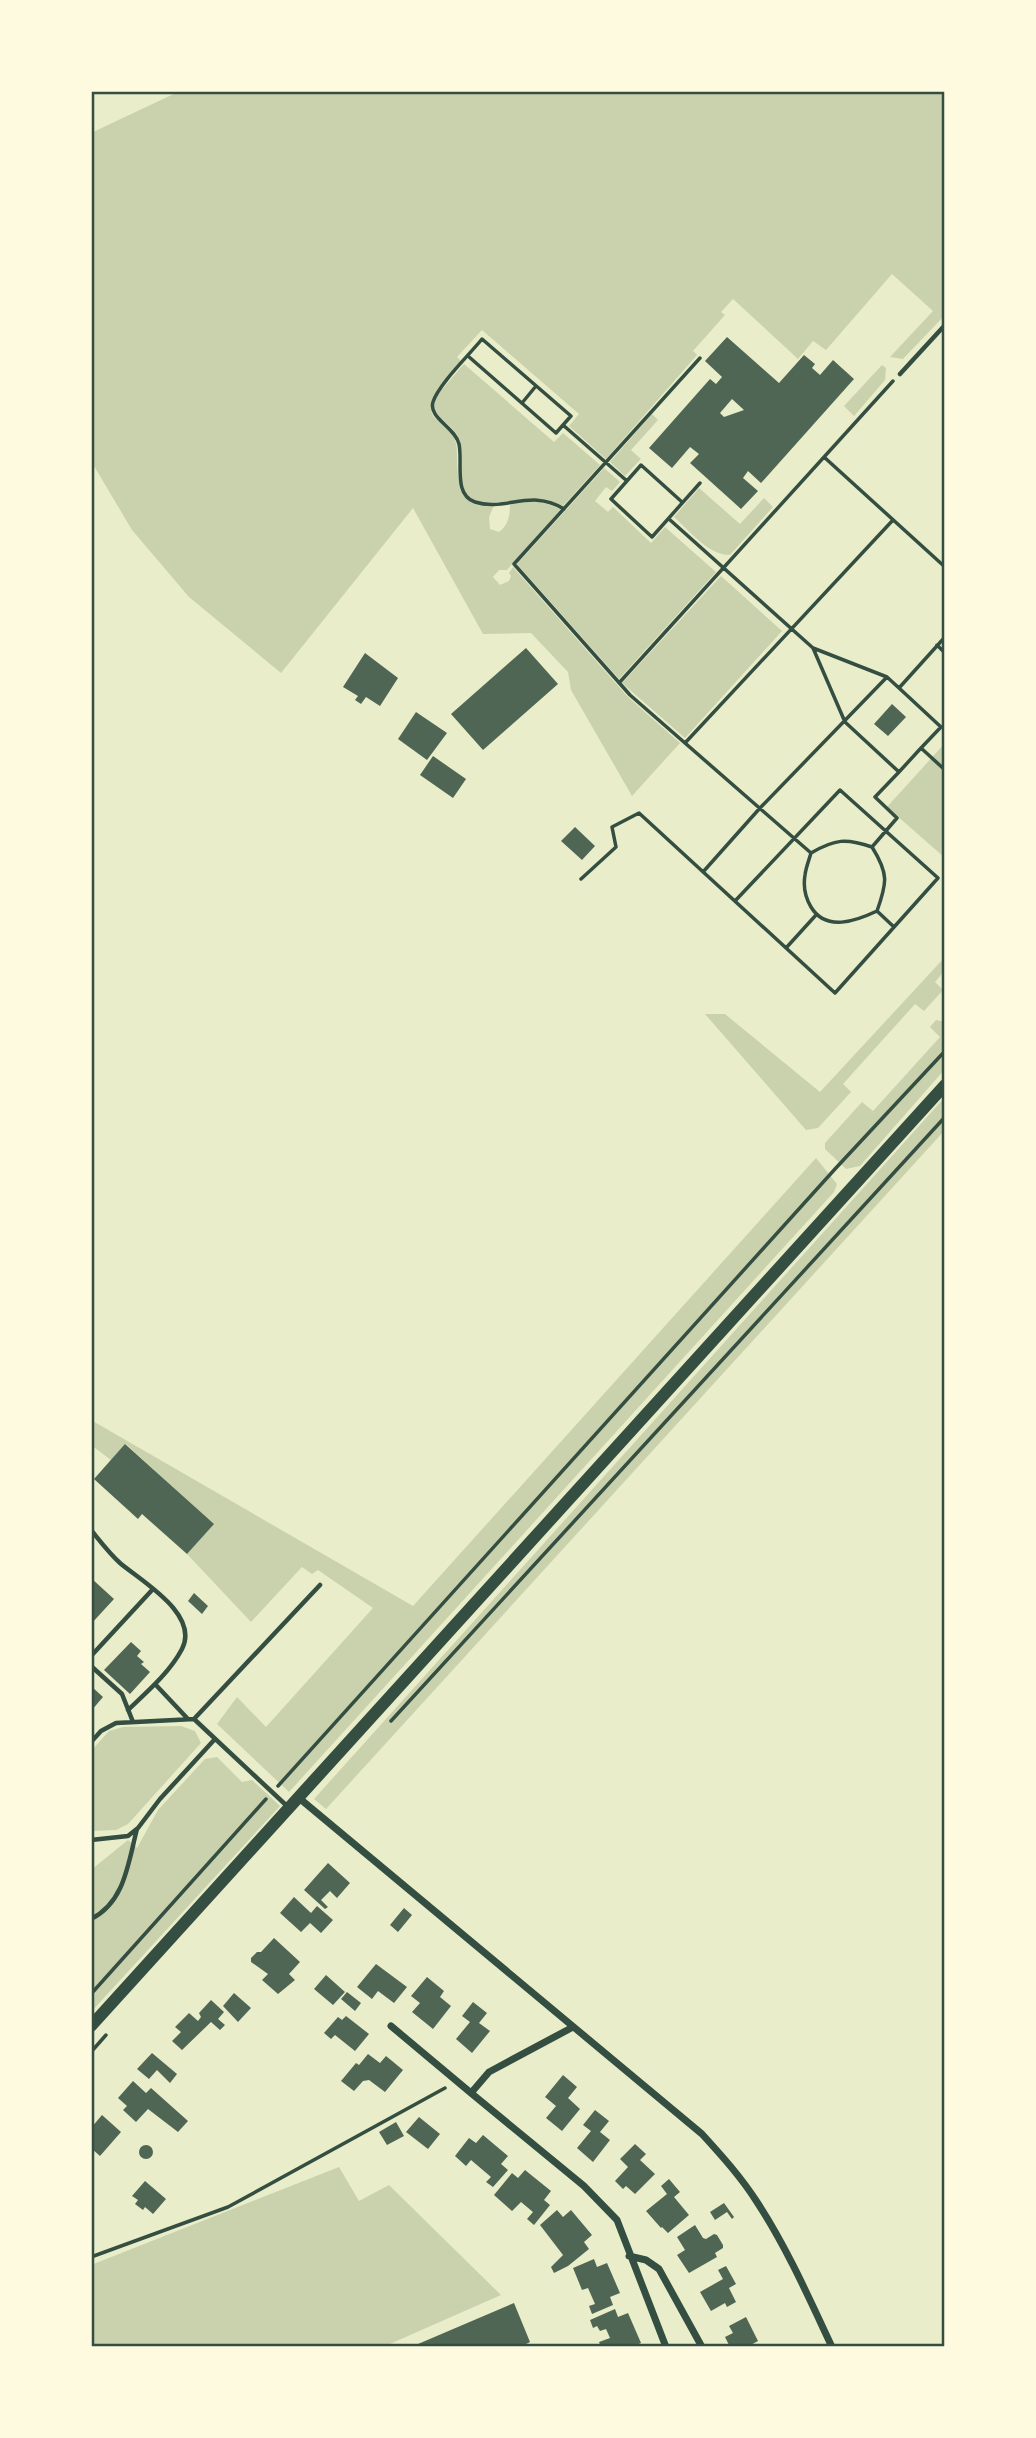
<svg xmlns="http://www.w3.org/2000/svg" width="1036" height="2438" font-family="Quicksand,sans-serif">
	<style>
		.green { fill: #cad2ad }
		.building { fill: #4f6655; fill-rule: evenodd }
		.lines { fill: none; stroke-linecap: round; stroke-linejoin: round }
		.path { stroke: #344e41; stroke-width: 3.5 }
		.service { stroke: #344e41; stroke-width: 4.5 }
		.minor { stroke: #344e41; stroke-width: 7 }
		.secondary { stroke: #344e41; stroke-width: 12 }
		.neatline { fill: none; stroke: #344e41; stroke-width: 2.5 }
	</style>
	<rect width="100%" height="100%" fill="#e9edc9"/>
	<path class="green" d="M180,91H945V315L903,359L890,357L933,311L892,274L826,350L813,341L798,359L733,299L721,312L725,315L693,351L697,355L606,459L569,426L579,414L482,330L457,357L462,362C449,377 424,395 433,416C467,445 453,443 459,480C461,487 466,494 469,501L494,505L489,517L490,529L499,532C509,525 510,514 510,503L540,501L561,509L507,570H499L493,577L500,585L509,581L511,576L509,573L513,567L628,697L680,743L632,796L571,690L568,672L531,633L483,634L413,508L281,673L189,597L132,530L91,461V133Z
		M464,364L554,442L563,433L600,465L563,506C552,502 543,499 532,499C514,499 475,511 465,492C457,477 465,455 459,439C453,424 437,420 433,406L439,393Z
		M882,365L886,368L885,380L854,416L844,406Z
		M652,414L658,420L631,450L641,459L625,476L610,462Z
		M604,468L620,482L612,491L606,487L595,501L608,512L613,507L651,543L665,527L716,572L619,679L517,564Z
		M699,488L740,524L764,498L773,507L730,555C708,555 690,531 674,517Z
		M721,576L782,631L685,738L622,683Z
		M945,743V858L887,807Z
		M945,957V970L935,982L943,990L924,1011L915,1004L843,1084L851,1092L818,1128L806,1130L705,1014H725L820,1092Z
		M936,1020L945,1022V1069L860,1166L846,1169L825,1149V1143L862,1102L873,1111L940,1037L930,1027Z
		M945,1097V1130L326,1809L314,1799Z
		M816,1158L837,1184L834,1192L289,1792L217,1724L237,1697L266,1727L373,1608L318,1570L312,1574L302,1567L251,1622L187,1554L213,1524L126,1444L111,1460L91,1445V1420L413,1606Z
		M181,1726L195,1731L201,1743L128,1824L116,1830L91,1831V1751L109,1731L123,1727Z
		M217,1757L242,1782L252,1780L280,1806L91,2012V1870L128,1840L137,1848L158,1810L205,1759Z
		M339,2167L359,2201L389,2185L501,2295L383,2347H91V2265Z"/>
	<path class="building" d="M727,337L779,383L804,355L815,364L812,368L820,375L833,360L854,379L761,483L748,471L743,478L758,491L741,509L690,463L699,454L690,447L672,468L649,448L710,379L716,384L722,377L705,361ZM732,399L744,410L724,417L720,413Z
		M526,648L558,684L483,750L451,714Z
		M365,653L398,678L380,706L366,697L361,704L355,700L358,696L343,687Z
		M892,704L906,717L888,736L874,724Z
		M416,712L447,733L427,760L398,739Z
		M433,756L466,779L453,798L420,775Z
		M575,827L595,846L582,860L561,841Z
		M125,1444L214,1524L187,1554L142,1514L138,1519L94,1479Z
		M91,1578L114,1599L91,1624Z
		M194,1593L208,1606L202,1614L188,1601Z
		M131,1642L141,1651L137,1656L144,1662L141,1664L150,1672L130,1694L104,1670Z
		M91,1686L103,1697L91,1711Z
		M328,1863L350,1883L337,1898L330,1891L321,1900L328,1907L325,1909L304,1890Z
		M294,1897L311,1913L317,1906L333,1920L321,1933L310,1923L301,1932L280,1913Z
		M404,1908L412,1915L398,1932L390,1925Z
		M274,1938L300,1962L289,1974L295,1980L278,1994L262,1980L268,1974L251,1962V1958L257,1952H261Z
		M376,1964L407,1987L394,2003L378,1991L372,1999L357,1987Z
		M326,1975L345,1992L333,2005L314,1989Z
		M427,1977L444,1991L440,1997L451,2006L433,2029L412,2012L420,2003L411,1996Z
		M347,1992L361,2003L355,2011L341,1999Z
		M234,1993L251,2008L238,2022L223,2006Z
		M211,2000L224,2012L218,2019L225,2025L220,2030L211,2022L182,2050L172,2041L181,2032L175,2027L189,2013L198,2021L201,2017L199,2013Z
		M473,2002L487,2013L479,2023L490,2031L472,2053L456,2039L470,2022L462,2016Z
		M346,2016L369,2034L355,2051L335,2035L331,2039L324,2033L338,2017L342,2020Z
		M152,2053L177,2074L170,2083L157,2070L149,2079L137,2069Z
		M368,2054L380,2063L386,2056L403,2070L385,2092L369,2080L363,2081L354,2091L341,2081L356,2063L359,2065Z
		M563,2075L577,2087L568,2098L580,2109L562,2131L546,2118L556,2106L545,2097Z
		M133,2081L146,2093L151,2088L188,2121L178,2132L148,2109L136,2122L123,2110L127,2106L118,2098Z
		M595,2110L609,2121L600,2132L610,2140L593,2162L577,2148L591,2131L583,2125Z
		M102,2115L121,2132L100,2156L91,2148V2128Z
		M419,2117L440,2134L428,2149L406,2132Z
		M396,2122L404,2136L387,2145L379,2132Z
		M483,2135L508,2156L501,2164L508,2170L493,2187L486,2182L491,2177L471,2160L466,2166L455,2156L469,2138L476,2143Z
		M635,2144L646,2154L640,2160L655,2174L635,2194L626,2186L623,2189L615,2181L628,2167L620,2159Z
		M139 2152a7 7 0 1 1 14 0a7 7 0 1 1-14 0Z
		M525,2170L551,2191L544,2200L550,2205L534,2225L527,2219L533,2212L521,2202L512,2211L494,2195L512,2173L518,2178Z
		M669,2179L680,2192L674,2197L689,2215L668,2233L662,2227L661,2228L646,2211L667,2194L661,2186Z
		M145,2181L166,2199L153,2214L145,2207L143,2210L135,2204L138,2200L132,2196Z
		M724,2203L734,2217L732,2219L727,2212L715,2220L710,2212Z
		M557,2210L563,2217L571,2210L592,2235L584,2242L589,2249L568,2266L554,2273L551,2267L563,2255L540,2225Z
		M695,2225L703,2238L706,2239L714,2234L717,2235L723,2245V2248L715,2253L717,2257L689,2273L677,2255L685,2250L677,2237Z
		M594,2259L597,2267L607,2263L620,2293L610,2297L613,2305L592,2314L589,2306L595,2304L588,2288L582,2290L573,2268Z
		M726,2266L736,2284L729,2288L736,2302L727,2307L725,2303L711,2311L700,2292L723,2279L718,2270Z
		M514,2303L530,2342L520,2347H411Z
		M615,2309L618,2317L628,2313L641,2343L632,2347H601L599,2342L610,2338L606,2329L600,2331L597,2326L593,2328L590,2320Z
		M746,2317L758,2341L747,2347H730L725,2337L733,2333L729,2326Z"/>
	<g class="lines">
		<path class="path" d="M468,356L556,433L563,425
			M700,358L514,564L630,695L811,853
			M522,403L536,386
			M824,457L945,567
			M682,502L641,465L611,499L652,537L700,483
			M564,509C531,488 505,512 475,502C453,495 463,462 459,444C455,427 428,418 433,402C438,385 470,354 482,339L571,416L563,425L627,481
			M669,519L813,648
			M937,645L945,653
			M619,683L893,381
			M899,688L941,727L921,748L945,770
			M685,743L893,520
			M921,748L899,772L845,722L813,648L887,677L899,688L945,637
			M872,847C889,874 887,883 877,911C856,921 826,932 811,907C805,897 803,887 805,875C806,867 809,860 811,853C835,839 846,838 872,847L897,818L875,797L899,772
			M703,872L760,808L887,677
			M581,879L616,847L612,827L639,813L835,993L938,878L840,790L735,901
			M877,911L894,927
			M786,948L816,915
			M391,1721L945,1117
			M278,1786L835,1169L945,1051
			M91,1994L266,1799
			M91,2052L106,2035
			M91,2257L228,2207L445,2088"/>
		<path class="service" d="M900,374L945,325
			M91,1530C100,1541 109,1553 120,1563C141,1581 200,1614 182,1649C170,1672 147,1692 128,1710
			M91,1656L153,1589
			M91,1666L122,1694L133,1722
			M155,1684L187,1718
			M194,1719L320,1585
			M91,1742L101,1731L116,1723L194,1719L287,1806
			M91,1840L128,1836L138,1828L160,1799L215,1739
			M91,1919C125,1902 128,1863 137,1829"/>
		<path class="minor" d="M299,1798L702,2134C722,2156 741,2177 757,2202C787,2248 809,2298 832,2347
			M391,2026L471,2093
			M573,2027L489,2072L471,2093L584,2186L617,2220L666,2347
			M629,2256L646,2260L659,2269L702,2347"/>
		<path class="secondary" d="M91,2026L945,1085"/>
	</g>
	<rect width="1036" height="2438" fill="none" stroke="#fefae0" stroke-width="186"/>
	<rect x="93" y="93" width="850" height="2252" class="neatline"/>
</svg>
